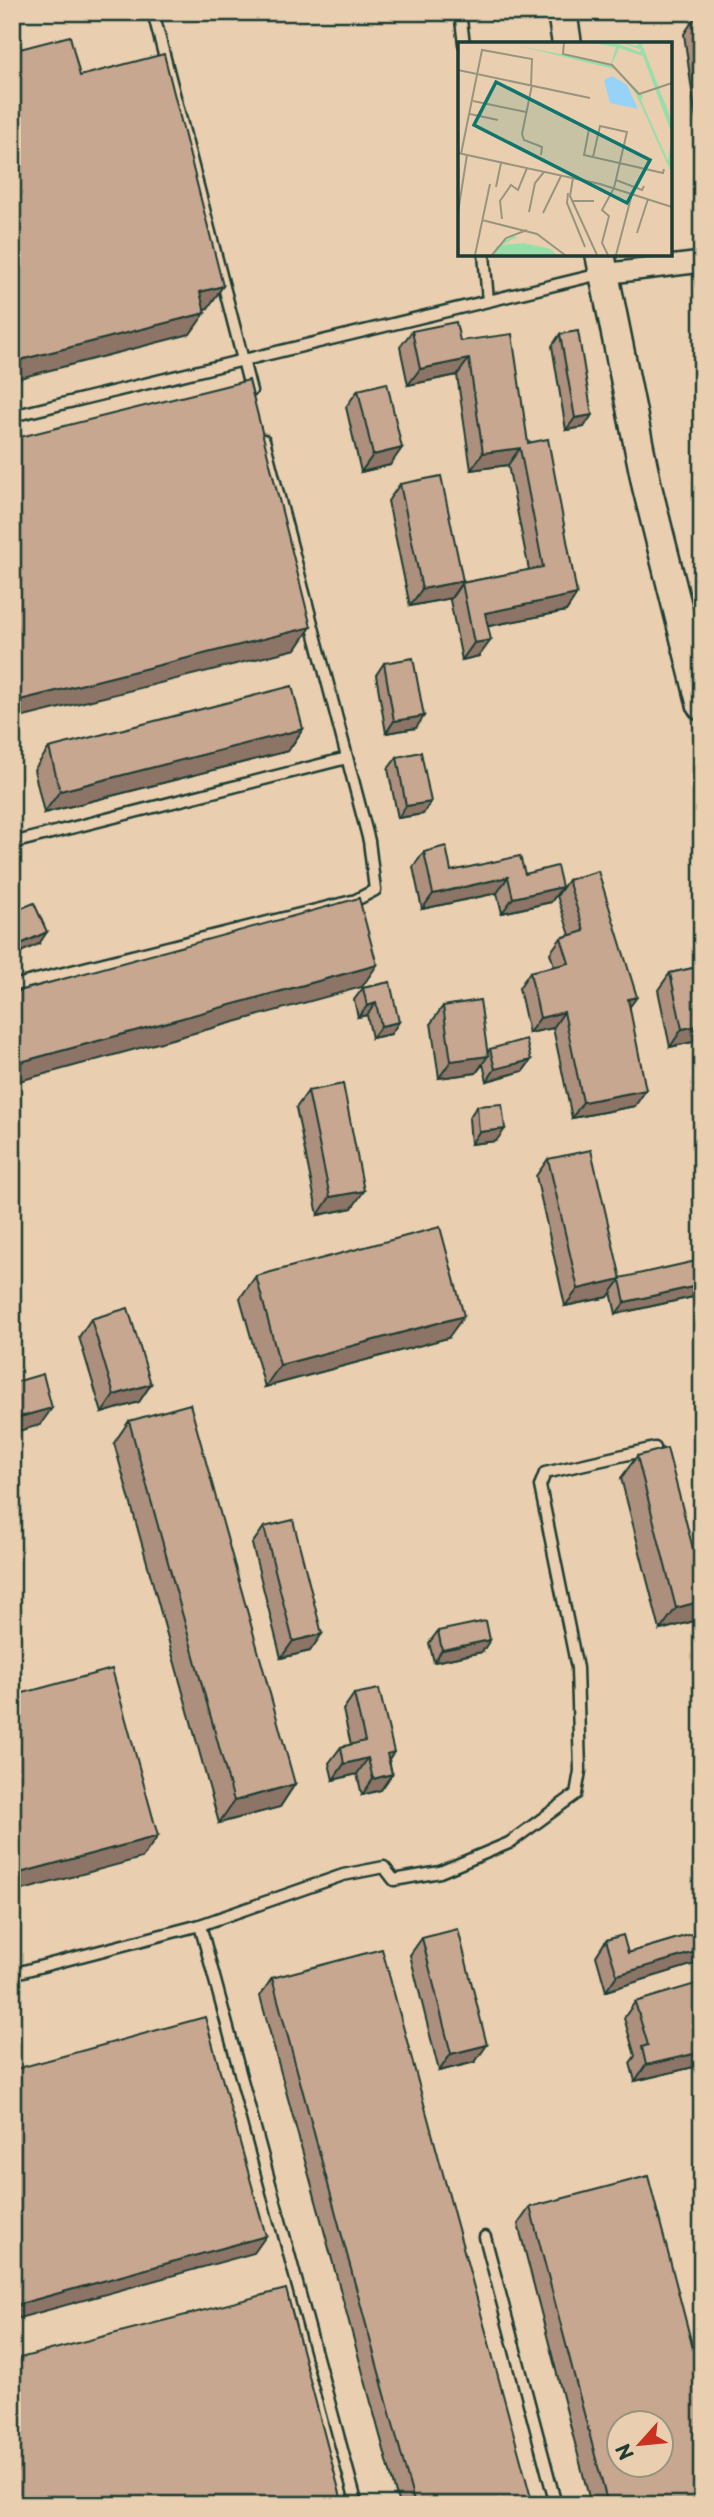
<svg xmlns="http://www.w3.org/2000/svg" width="714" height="2517" font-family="'Playpen Sans',sans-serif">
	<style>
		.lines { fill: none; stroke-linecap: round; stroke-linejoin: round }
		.service-casing { stroke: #1f3d34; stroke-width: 15 }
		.minor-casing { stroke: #1f3d34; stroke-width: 24 }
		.secondary-casing { stroke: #1f3d34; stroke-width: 33 }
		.service { stroke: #e9cfb0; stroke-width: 10 }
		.minor { stroke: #e9cfb0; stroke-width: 19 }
		.secondary { stroke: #e9cfb0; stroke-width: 28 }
		.wall { fill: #ac907d; stroke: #1f3d34; stroke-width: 2 }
		.shaded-wall { fill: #8c7566; stroke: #1f3d34; stroke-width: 2 }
		.building { fill: #c8a791; stroke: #1f3d34; stroke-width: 2; fill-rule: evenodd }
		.inset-road { fill: none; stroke: #98957e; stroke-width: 2 }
		.view { fill: #0f766e; fill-opacity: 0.15; stroke: #0f766e; stroke-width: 3.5 }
		.inset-edge { fill: none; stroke: #1f3d34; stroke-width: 3.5 }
	</style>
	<rect width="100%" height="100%" fill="#e9cfb0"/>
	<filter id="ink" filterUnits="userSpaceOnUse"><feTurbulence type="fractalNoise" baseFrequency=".0143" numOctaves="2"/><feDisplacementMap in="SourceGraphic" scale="14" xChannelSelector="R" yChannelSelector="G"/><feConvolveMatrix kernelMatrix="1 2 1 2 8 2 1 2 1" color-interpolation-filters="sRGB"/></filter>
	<g filter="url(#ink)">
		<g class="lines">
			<defs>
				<path id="service" d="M153,12L251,391
					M460,12L464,44
					M484,254L488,301
					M12,416L600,274
					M12,843L347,758
					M12,986L356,900L375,890L369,841L264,440
					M200,1925L357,2505
					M12,1974L200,1925L343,1875L384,1867L394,1880L440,1872L509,1843L576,1794L580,1771L577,1668L540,1486L545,1473L655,1448
					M485,2237L556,2505"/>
				<path id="minor" d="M603,274L702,262"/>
				<path id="secondary" d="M562,12L567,44
					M600,254L647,487L702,706"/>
			</defs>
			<use href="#service" class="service-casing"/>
			<use href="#minor" class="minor-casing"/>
			<use href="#secondary" class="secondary-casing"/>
			<use href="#service" class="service"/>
			<use href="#minor" class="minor"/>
			<use href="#secondary" class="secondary"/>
		</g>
		<path class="wall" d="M698,13H702V162L684,34Z
			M412,331L460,341L528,443L577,594L566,611L488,626L479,656L462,660L450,600L462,583L529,570L508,465L471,470L457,375L408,385L400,347Z
			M560,334L584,427L566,430L552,346Z
			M358,390L390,465L361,472L346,407Z
			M400,484L463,581L451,598L410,606L388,501Z
			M384,663L416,728L386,733L376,675Z
			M303,729L288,751L44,813L34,770L49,748Z
			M397,757L423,814L398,818L388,769Z
			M424,852L451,871L525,874L562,887L551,902L502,913L497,893L422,909L413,867Z
			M568,880L630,1007L635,1106L572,1118L553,1028L529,1033L519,988L530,972L554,966L550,953L561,938L570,935L557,896Z
			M702,966V1040L670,1047L658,990L670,973Z
			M390,982L391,1034L372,1038L367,1015L358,1017L354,1000L363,988Z
			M443,1006L488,1052L490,1049L531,1060L523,1071L487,1081L483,1064L476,1073L439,1078L431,1023Z
			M308,1091L352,1208L318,1215L296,1108Z
			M477,1106L496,1141L471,1144L469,1118Z
			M548,1159L620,1278L693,1297L616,1314L611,1292L608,1297L565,1306L536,1176Z
			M256,1276L448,1338L265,1387L240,1298Z
			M91,1319L151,1384L139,1402L102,1413L79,1337Z
			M129,1421L295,1784L280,1807L219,1823L114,1443Z
			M637,1456L698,1568L702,1567V1619L660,1630L621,1478Z
			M264,1527L310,1651L281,1658L252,1544Z
			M438,1631L482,1652L434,1662L429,1643Z
			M354,1694L394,1752L389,1759L392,1774L381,1790L362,1795L357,1774L333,1780L329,1763L341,1747L351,1745L343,1710Z
			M702,1931V1958L698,1963L606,1991L596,1956L606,1940L628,1953Z
			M422,1938L475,2062L439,2071L410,1955Z
			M272,1978L533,2505H399L260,1996Z
			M635,2002L702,2065L635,2081L630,2063L635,2056L624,2018Z
			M530,2207L702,2505H591L518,2224Z"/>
		<path class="shaded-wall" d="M223,286L208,308L184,314L200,292Z
			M205,313L190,334L12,380V362Z
			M469,359L457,375L408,385L420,369Z
			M592,415L584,427L566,430L575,418Z
			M402,448L390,465L361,472L373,455Z
			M520,448L508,465L471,470L483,453Z
			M463,581L451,598L410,606L422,589Z
			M577,594L566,611L474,629L485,613Z
			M311,627L296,649L12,720V702Z
			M491,640L479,656L462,660L474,643Z
			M424,716L416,728L386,733L394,721Z
			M303,729L288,751L44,813L60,791Z
			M431,802L423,814L398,818L406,806Z
			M508,877L497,893L422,909L433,894Z
			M562,887L551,902L502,913L513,898Z
			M47,932L39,944L12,956V950L14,947Z
			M377,965L362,987L12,1083V1066L13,1064Z
			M637,997L626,1012L628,999Z
			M376,1003L367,1015L358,1017L367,1006Z
			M564,1012L553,1028L529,1033L540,1018Z
			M399,1022L391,1034L372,1038L381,1026Z
			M702,1025V1040L670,1047L682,1029Z
			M488,1056L476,1073L439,1078L451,1061Z
			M531,1060L523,1071L487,1081L495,1069Z
			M646,1090L635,1106L572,1118L583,1102Z
			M505,1129L496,1141L471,1144L479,1132Z
			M364,1191L352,1208L318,1215L330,1197Z
			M621,1279L608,1297L565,1306L578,1289Z
			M701,1285L693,1297L616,1314L625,1302Z
			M464,1316L448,1338L265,1387L280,1365Z
			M151,1384L139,1402L102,1413L114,1395Z
			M52,1408L40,1425L12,1433V1419Z
			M702,1601V1619L660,1630L676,1608Z
			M322,1634L310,1651L281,1658L293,1641Z
			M490,1640L482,1652L434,1662L442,1650Z
			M368,1758L357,1774L333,1780L344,1764Z
			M392,1774L381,1790L362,1795L373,1779Z
			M295,1784L280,1807L219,1823L234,1801Z
			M158,1836L142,1858L12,1893V1875Z
			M702,1950V1958L698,1963L606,1991L617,1975Z
			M487,2045L475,2062L439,2071L451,2054Z
			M702,2052V2065L635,2081L646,2065Z
			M266,2236L254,2253L12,2320V2306Z"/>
		<path class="building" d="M698,13H702V38Z
			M70,36L80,76L164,54L223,286L200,292L205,313L12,362V51Z
			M456,322L460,341L512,334L528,443L548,439L577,594L485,613L491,640L474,643L462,583L543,567L520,448L483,453L469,359L420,369L412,331Z
			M578,331L592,415L575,418L560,334Z
			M249,380L311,627L12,702V439Z
			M387,383L402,448L373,455L358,390Z
			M441,476L463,581L422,589L400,484Z
			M413,658L424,716L394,721L384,663Z
			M292,686L303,729L60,791L49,748Z
			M421,752L431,802L406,806L397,757Z
			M446,846L451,871L520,856L525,874L557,866L562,887L513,898L508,877L433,894L424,852Z
			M598,871L637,997L628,999L646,1090L583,1102L564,1012L540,1018L530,972L569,963L561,938L584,931L568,880Z
			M359,898L377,965L13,1064L12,1060V993Z
			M34,903L47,932L14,947L12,943V912Z
			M702,966V1025L682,1029L670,973Z
			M390,982L399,1022L381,1026L376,1003L367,1006L363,988Z
			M480,1000L488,1056L451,1061L443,1006Z
			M526,1039L531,1060L495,1069L490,1049Z
			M343,1084L364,1191L330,1197L308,1091Z
			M502,1104L505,1129L479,1132L477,1106Z
			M591,1150L621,1279L578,1289L548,1159Z
			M440,1227L464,1316L280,1365L256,1276Z
			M696,1261L701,1285L625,1302L620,1280V1278Z
			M128,1308L151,1384L114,1395L91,1319Z
			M43,1374L52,1408L12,1419V1383Z
			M190,1404L295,1784L234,1801L129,1421Z
			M667,1448L698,1568L702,1567V1601L676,1608L637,1456Z
			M293,1520L322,1634L293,1641L264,1527Z
			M486,1621L490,1640L442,1650L438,1631Z
			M112,1669L158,1836L12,1875V1696Z
			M379,1689L394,1752L387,1754L392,1774L373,1779L368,1758L344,1764L341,1747L365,1741L354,1694Z
			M458,1929L487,2045L451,2054L422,1938Z
			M702,1931V1950L617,1975L606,1940L623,1935L628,1953Z
			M382,1949L533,2505H415L272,1978Z
			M702,1982V2052L646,2065L642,2047L648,2045L635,2002Z
			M205,2017L266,2236L12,2306V2070Z
			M648,2176L702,2383V2505H608L530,2207ZM620,2423H662V2465H620Z
			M286,2289L343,2505H12V2360Z"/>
	</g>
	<g transform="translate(458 42)">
		<rect width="214" height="214" fill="#e9cfb0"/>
		<path d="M130,0H156L181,10L184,8L161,0L178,4L183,0L212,74L213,83V90L185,14L161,6L154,22L185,54L183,58L210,119L213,98V130L178,52L160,28L61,4L153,22L158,5ZM55,193L59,195L44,203L66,201L93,207L98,213H36L38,205Z" fill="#98ddaa"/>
		<path d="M154,34L169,43L180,67L152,61L146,38Z" fill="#97d2f7"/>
		<path class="inset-road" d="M106,0L105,12L154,23L181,52L214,41M0,28L132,56M74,43L64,92L66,98L84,105L83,113M15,59L68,70M12,72L40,78M131,87L126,113L205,131L206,127M0,111L142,142L214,165M3,112L24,8L74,17L73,43M135,115L142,84L169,90L156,146L144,168L151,174L144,201L150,213M115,136L112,154L139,213M158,138L184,148L186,144M38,145L43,121M110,151L109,161L127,205M114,159H136M0,170L9,113M71,170L77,141L86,130M85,171L103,134M44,177L42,159L53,143L60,148L69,126M24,178L79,192L107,213M179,191L190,157M17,213L32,142M34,213L48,196L69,188M158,213L174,152"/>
		<path class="view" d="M38,40L192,118L169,161L16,83Z"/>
		<rect width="214" height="214" class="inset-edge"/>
	</g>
	<rect width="714" height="2517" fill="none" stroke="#e9cfb0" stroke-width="42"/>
	<rect x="21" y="21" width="672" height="2475" fill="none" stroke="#1f3d34" stroke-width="2.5" filter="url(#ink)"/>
	<g transform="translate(640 2444) rotate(243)"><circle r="33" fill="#e9cfb0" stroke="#98957e" stroke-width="2"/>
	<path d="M0-5L12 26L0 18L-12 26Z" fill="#c8321e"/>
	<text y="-10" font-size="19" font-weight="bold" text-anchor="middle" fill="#1f3d34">N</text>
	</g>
</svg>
